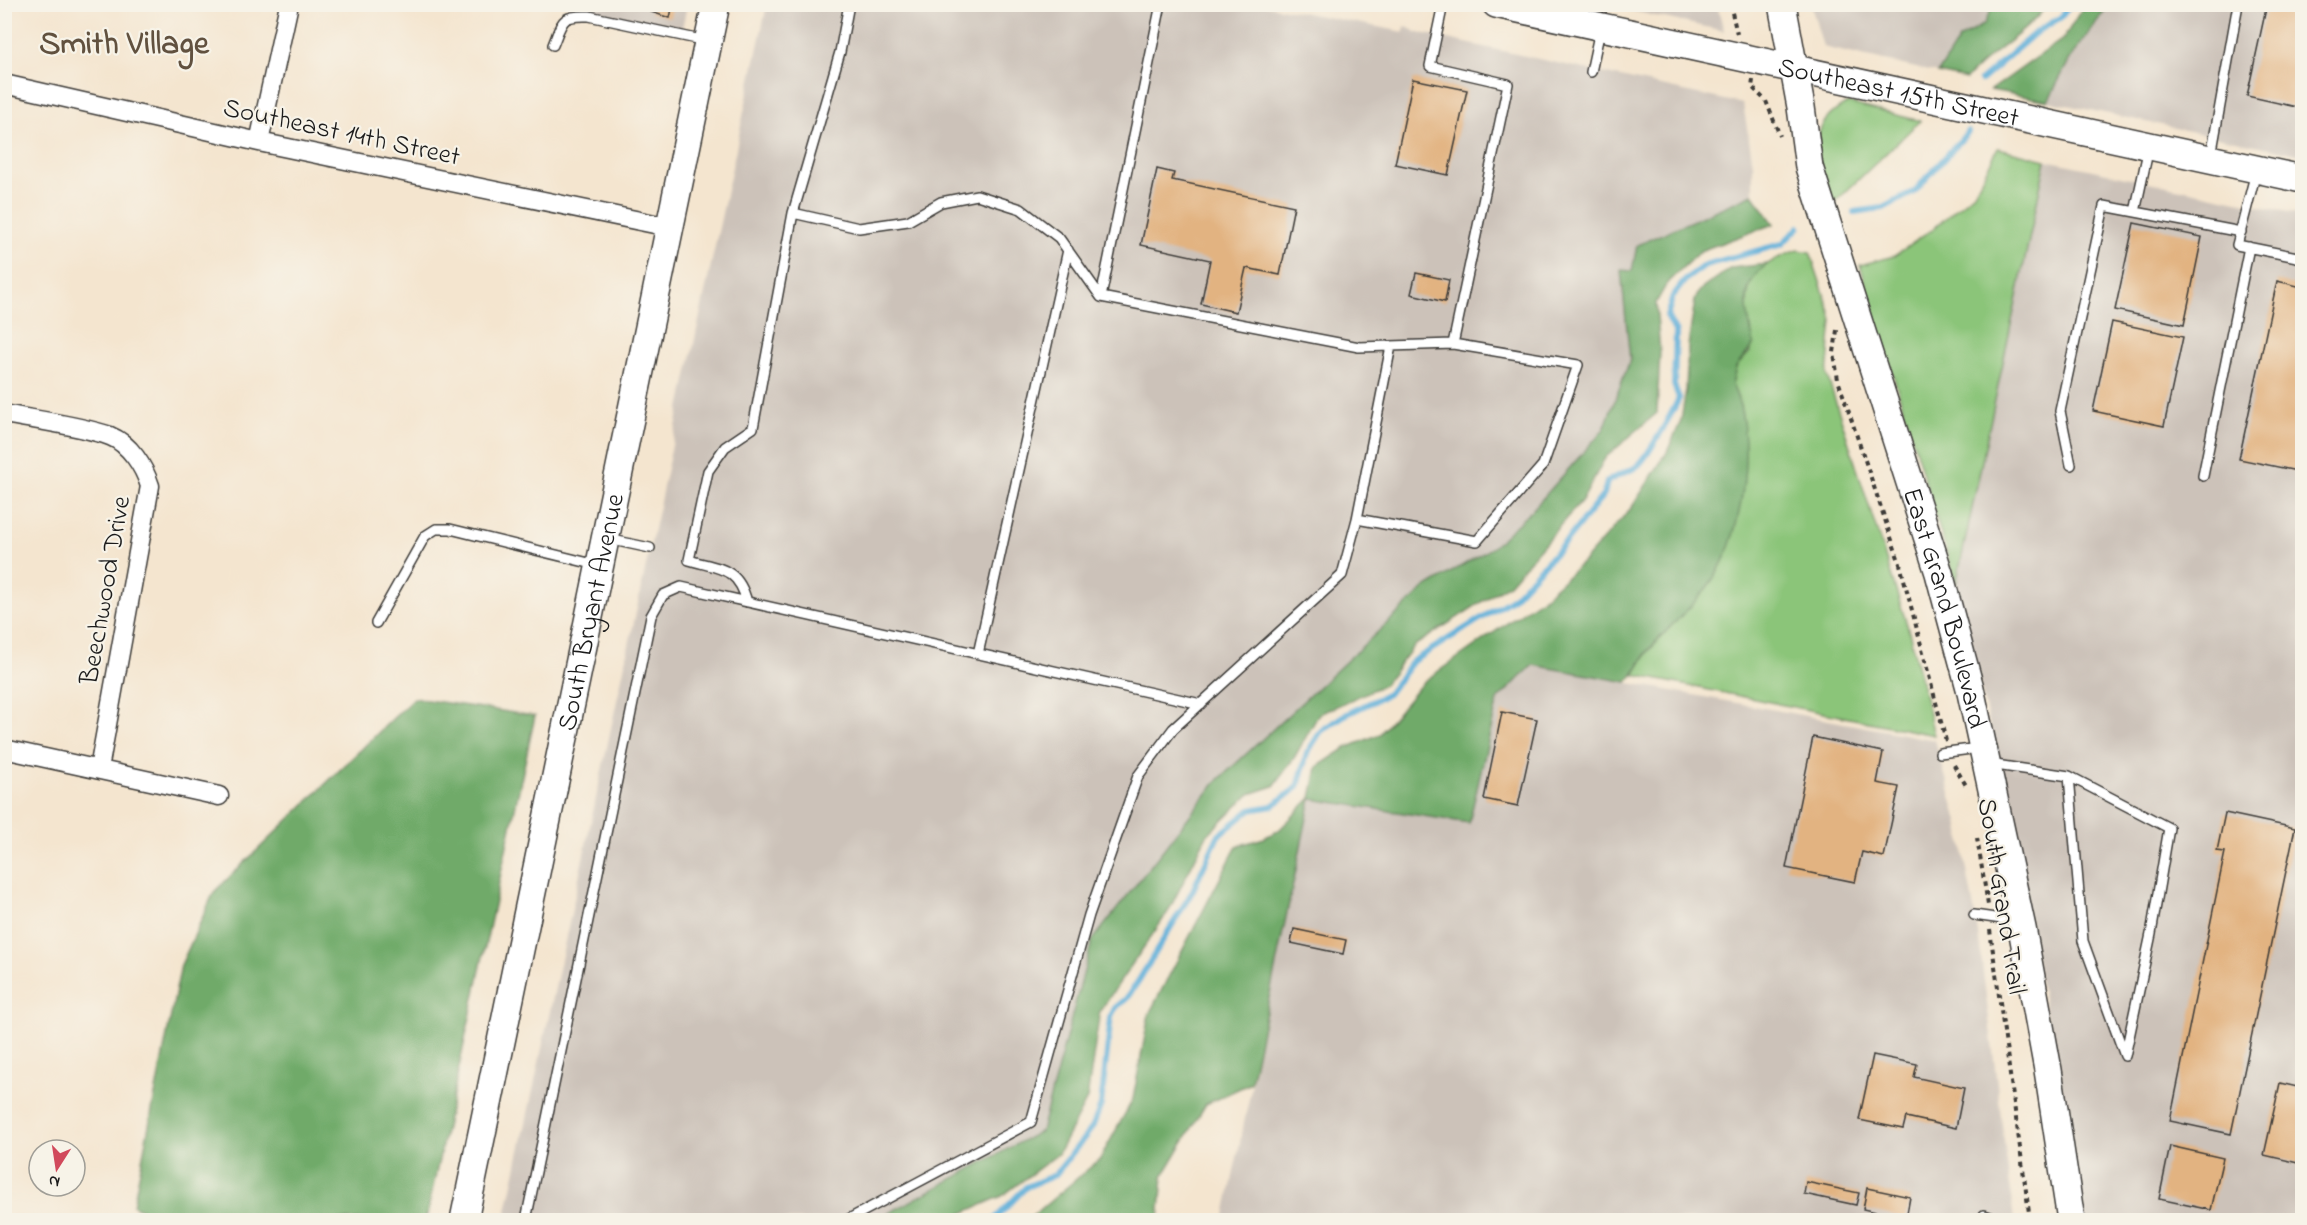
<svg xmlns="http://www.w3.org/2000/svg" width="2307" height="1225" font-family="'Indie Flower',sans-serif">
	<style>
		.industrial { fill: #ccc2b9 }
		.green { fill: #8bc579; stroke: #54704a; stroke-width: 1.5 }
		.forest { fill: #70aa69; stroke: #466342; stroke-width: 1.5 }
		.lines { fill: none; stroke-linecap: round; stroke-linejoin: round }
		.stream { stroke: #5eafd9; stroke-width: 6 }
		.building { fill: #e2b381 }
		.lane-casing { stroke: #3c3a37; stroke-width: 12 }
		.street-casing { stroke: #3c3a37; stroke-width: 21 }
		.secondary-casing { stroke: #3c3a37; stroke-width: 30 }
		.path { stroke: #3c3a37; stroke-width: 4; stroke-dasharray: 4.5 4.5; stroke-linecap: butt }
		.lane { stroke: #fff; stroke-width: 9 }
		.street { stroke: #fff; stroke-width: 18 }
		.secondary { stroke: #fff; stroke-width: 27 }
		.labels { text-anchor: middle; stroke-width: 4.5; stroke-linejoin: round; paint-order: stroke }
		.street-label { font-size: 27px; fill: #1c1c1c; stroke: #f7f3e8 }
		.district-label { font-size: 33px; font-weight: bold; fill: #61513f; stroke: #f7f3e8 }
	</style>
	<rect width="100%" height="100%" fill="#f7f3e8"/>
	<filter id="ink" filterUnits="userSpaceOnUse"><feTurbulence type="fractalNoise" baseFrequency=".0167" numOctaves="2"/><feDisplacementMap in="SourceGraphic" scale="12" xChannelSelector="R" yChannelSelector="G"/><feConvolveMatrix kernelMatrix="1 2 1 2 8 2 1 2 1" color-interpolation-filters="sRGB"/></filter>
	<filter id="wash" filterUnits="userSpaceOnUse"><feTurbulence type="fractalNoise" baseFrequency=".008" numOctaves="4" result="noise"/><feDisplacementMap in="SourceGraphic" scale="24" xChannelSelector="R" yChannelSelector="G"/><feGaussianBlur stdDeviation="1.35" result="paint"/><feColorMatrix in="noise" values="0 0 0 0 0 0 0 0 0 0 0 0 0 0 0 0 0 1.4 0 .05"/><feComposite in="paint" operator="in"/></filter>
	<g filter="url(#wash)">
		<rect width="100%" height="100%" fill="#f4e5cf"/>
		<path class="industrial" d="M566,5H687L681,33Z
			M767,5H1264L1404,32L1405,26L1416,32L1743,104L1753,164V194L1637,245L1632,271L1621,270L1630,360L1604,429L1535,507L1493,547L1425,588L1215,783L1092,941L1041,1131L876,1220H505Z
			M1605,5H1717L1724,31Z
			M1811,5H1994L1984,24L1959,39L1938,73L1823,47Z
			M2109,5H2302V155L2048,101L2074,52Z
			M2046,160L2302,215V1220H2083L2006,794L1956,584Z
			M1533,665L1935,740L1958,821L1978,932L2014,1220H1224L1311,798L1469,823L1498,699Z"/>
		<path class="green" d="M1848,103L1920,121L1834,203C1820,165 1799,128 1848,103Z
			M1998,148L2046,160L1956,584L1860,265L1894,256L1933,229L1974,193Z
			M1798,250L1810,252L1830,312L1832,320L1827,375L1909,631L1934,735L1634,675L1647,653L1714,577L1743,444C1745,423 1742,404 1732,385L1736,367L1750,352C1746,296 1736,271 1798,250Z"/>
		<path class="forest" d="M1994,4L2047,5C2025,35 1991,51 1966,79L1938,73L1959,39L1984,24Z
			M2084,5H2109L2070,59L2048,101L1991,90L2064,38Z
			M1753,194L1774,224L1700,251L1668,282L1656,303L1660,352L1657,413L1605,458L1583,499L1509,584L1414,646L1384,685L1319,714L1294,758L1274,786L1250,794L1207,835L1168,912L1100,1011L1087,1099L1058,1154L1002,1196L947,1220H876L1041,1131L1092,941L1215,783L1425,588L1493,547L1535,507L1604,429L1630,360L1621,270L1632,271L1637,245Z
			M1768,264C1736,286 1748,312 1754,344L1736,367L1732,385C1757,433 1744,531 1715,576C1697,605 1668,626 1647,652C1640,662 1636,673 1627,682L1533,665L1498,699L1469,823L1311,799L1251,1083L1206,1104L1163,1176L1159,1220H1028L1100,1159L1133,1099L1149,1014L1237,846L1264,838L1279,830L1311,798L1317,767L1346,748L1380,734L1423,682L1543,598L1585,560L1632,507L1666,454L1681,421L1686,389L1688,346L1695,300L1700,290L1731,268Z
			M414,698L535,716L426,1220H159L133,1205L181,965L214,892Z"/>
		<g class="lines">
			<path class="stream" d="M1981,80L2035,33L2061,17L2071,4
				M1854,212L1883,208L1914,192L1968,132
				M994,1220L1026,1187L1055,1175L1092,1128L1101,1105L1111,1016L1115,1008L1126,999L1139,980L1192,892L1218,836L1250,810L1272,806L1298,787L1307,753L1321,731L1343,716L1388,694L1413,661L1512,599L1569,538L1604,494L1607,482C1616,475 1626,473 1636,467C1646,461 1673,411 1679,398L1674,385L1676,333L1667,316L1673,296L1686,279L1705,265L1782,244L1799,227"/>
		</g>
		<g id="blocks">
			<path class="building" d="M652,4H673L670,18L651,12Z
				M2267,4H2302L2301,108L2247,96Z
				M1413,79L1467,90L1448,175L1395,164Z
				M1157,169L1174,173L1172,180L1294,206L1280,275L1246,268L1236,312L1201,304L1210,260L1141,245Z
				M2134,223L2202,237L2184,325L2115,310Z
				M1416,273L1449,280L1445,302L1411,294Z
				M2277,281L2302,287V472L2239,459Z
				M2112,322L2183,337L2164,426L2093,411Z
				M1502,712L1537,719L1518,806L1484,799Z
				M1813,737L1883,752L1877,783L1899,787L1884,857L1862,852L1855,882L1786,868Z
				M2225,813L2295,828L2231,1134L2170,1121L2225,852L2217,851Z
				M1294,929L1346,940L1343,954L1291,943Z
				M1873,1055L1917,1064L1914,1077L1964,1088L1956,1128L1906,1117L1903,1129L1859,1120Z
				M2280,1083L2302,1088V1164L2264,1155Z
				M2170,1146L2223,1158L2211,1210L2159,1199Z
				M1806,1182L1859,1193L1856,1205L1804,1194Z
				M1867,1188L1910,1197L1906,1219L1863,1209Z"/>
		</g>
	</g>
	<g filter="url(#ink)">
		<use href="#blocks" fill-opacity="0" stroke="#3c3a37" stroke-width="1.5"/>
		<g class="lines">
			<defs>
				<path id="lane" d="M1161,4L1101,297L1359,347L1453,344L1508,84L1430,66L1443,4
					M553,45C563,20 561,15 589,16L706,41
					M1591,72L1600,30
					M2211,156L2238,4
					M2256,172L2237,245L2302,258
					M2135,212L2149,147
					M793,213L840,52L849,4
					M2071,465L2060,411L2104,206L2241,232
					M2203,476L2249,247
					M1357,519L1391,346
					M608,539L650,548
					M747,602C738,567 720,569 689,560L708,471L725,447L753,428L793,213L859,228L908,221L941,202L977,195L1021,209L1059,238L1101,297
					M376,623L425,536L436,529H450L597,565
					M978,654L1068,250
					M1940,753L1979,748
					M1989,764L2069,776L2169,828L2151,934L2125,1056L2083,941L2069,776
					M1974,915L2016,921
					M1984,1215L1998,1220
					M526,1220L651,616L663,595L681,587L1201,704
					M847,1220L1031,1122L1089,915L1138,776L1173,729L1342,575L1357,519L1477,541L1543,465L1578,365L1453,344"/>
				<path id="street" d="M4,84L259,142L669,227
					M259,142L289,4
					M4,414C35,420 82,426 110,436C130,444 144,467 150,486L99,769
					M4,749L219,796"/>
				<g id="secondary">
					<path id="s1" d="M1496,4L2302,179"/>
					<path id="s2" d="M1782,4L1801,107L1809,167L1939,573L1970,688L2022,928L2048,1070L2071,1220"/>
					<path id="s3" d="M464,1220L716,4"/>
				</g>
			</defs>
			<use href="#lane" class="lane-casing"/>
			<use href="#street" class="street-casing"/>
			<use href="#secondary" class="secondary-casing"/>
			<path class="path" d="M1730,4L1737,34
				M1753,80L1752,87L1766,101L1780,136
				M1837,330L1834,353L1838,380L1900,564L1946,741
				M1954,765L1967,787
				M1977,838L1988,905
				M1990,930L2030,1220"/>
			<use href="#lane" class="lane"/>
			<use href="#street" class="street"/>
			<use href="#secondary" class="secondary"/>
		</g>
	</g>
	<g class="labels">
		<g class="street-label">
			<text dy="9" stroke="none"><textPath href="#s1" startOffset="412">Southeast 15th Street</textPath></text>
			<text transform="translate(342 131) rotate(12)" y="9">Southeast 14th Street</text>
			<text transform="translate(104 590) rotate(-80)" y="9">Beechwood Drive</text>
			<text dy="9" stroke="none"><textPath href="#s2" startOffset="627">East Grand Boulevard</textPath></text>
			<text dy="9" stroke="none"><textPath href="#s3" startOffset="621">South Bryant Avenue</textPath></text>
			<text transform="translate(2003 896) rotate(81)" y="9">South Grand Trail</text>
		</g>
		<g class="district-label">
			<text x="124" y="53">Smith Village</text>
		</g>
	</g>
	<rect width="2307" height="1225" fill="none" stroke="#f7f3e8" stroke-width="24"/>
	<g transform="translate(57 1168) rotate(192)"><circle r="28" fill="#f7f3e8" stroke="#9f9d96" stroke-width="1.5"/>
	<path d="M0-4.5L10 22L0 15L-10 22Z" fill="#d1495b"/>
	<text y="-9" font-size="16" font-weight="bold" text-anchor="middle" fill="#1c1c1c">N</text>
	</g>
</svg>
